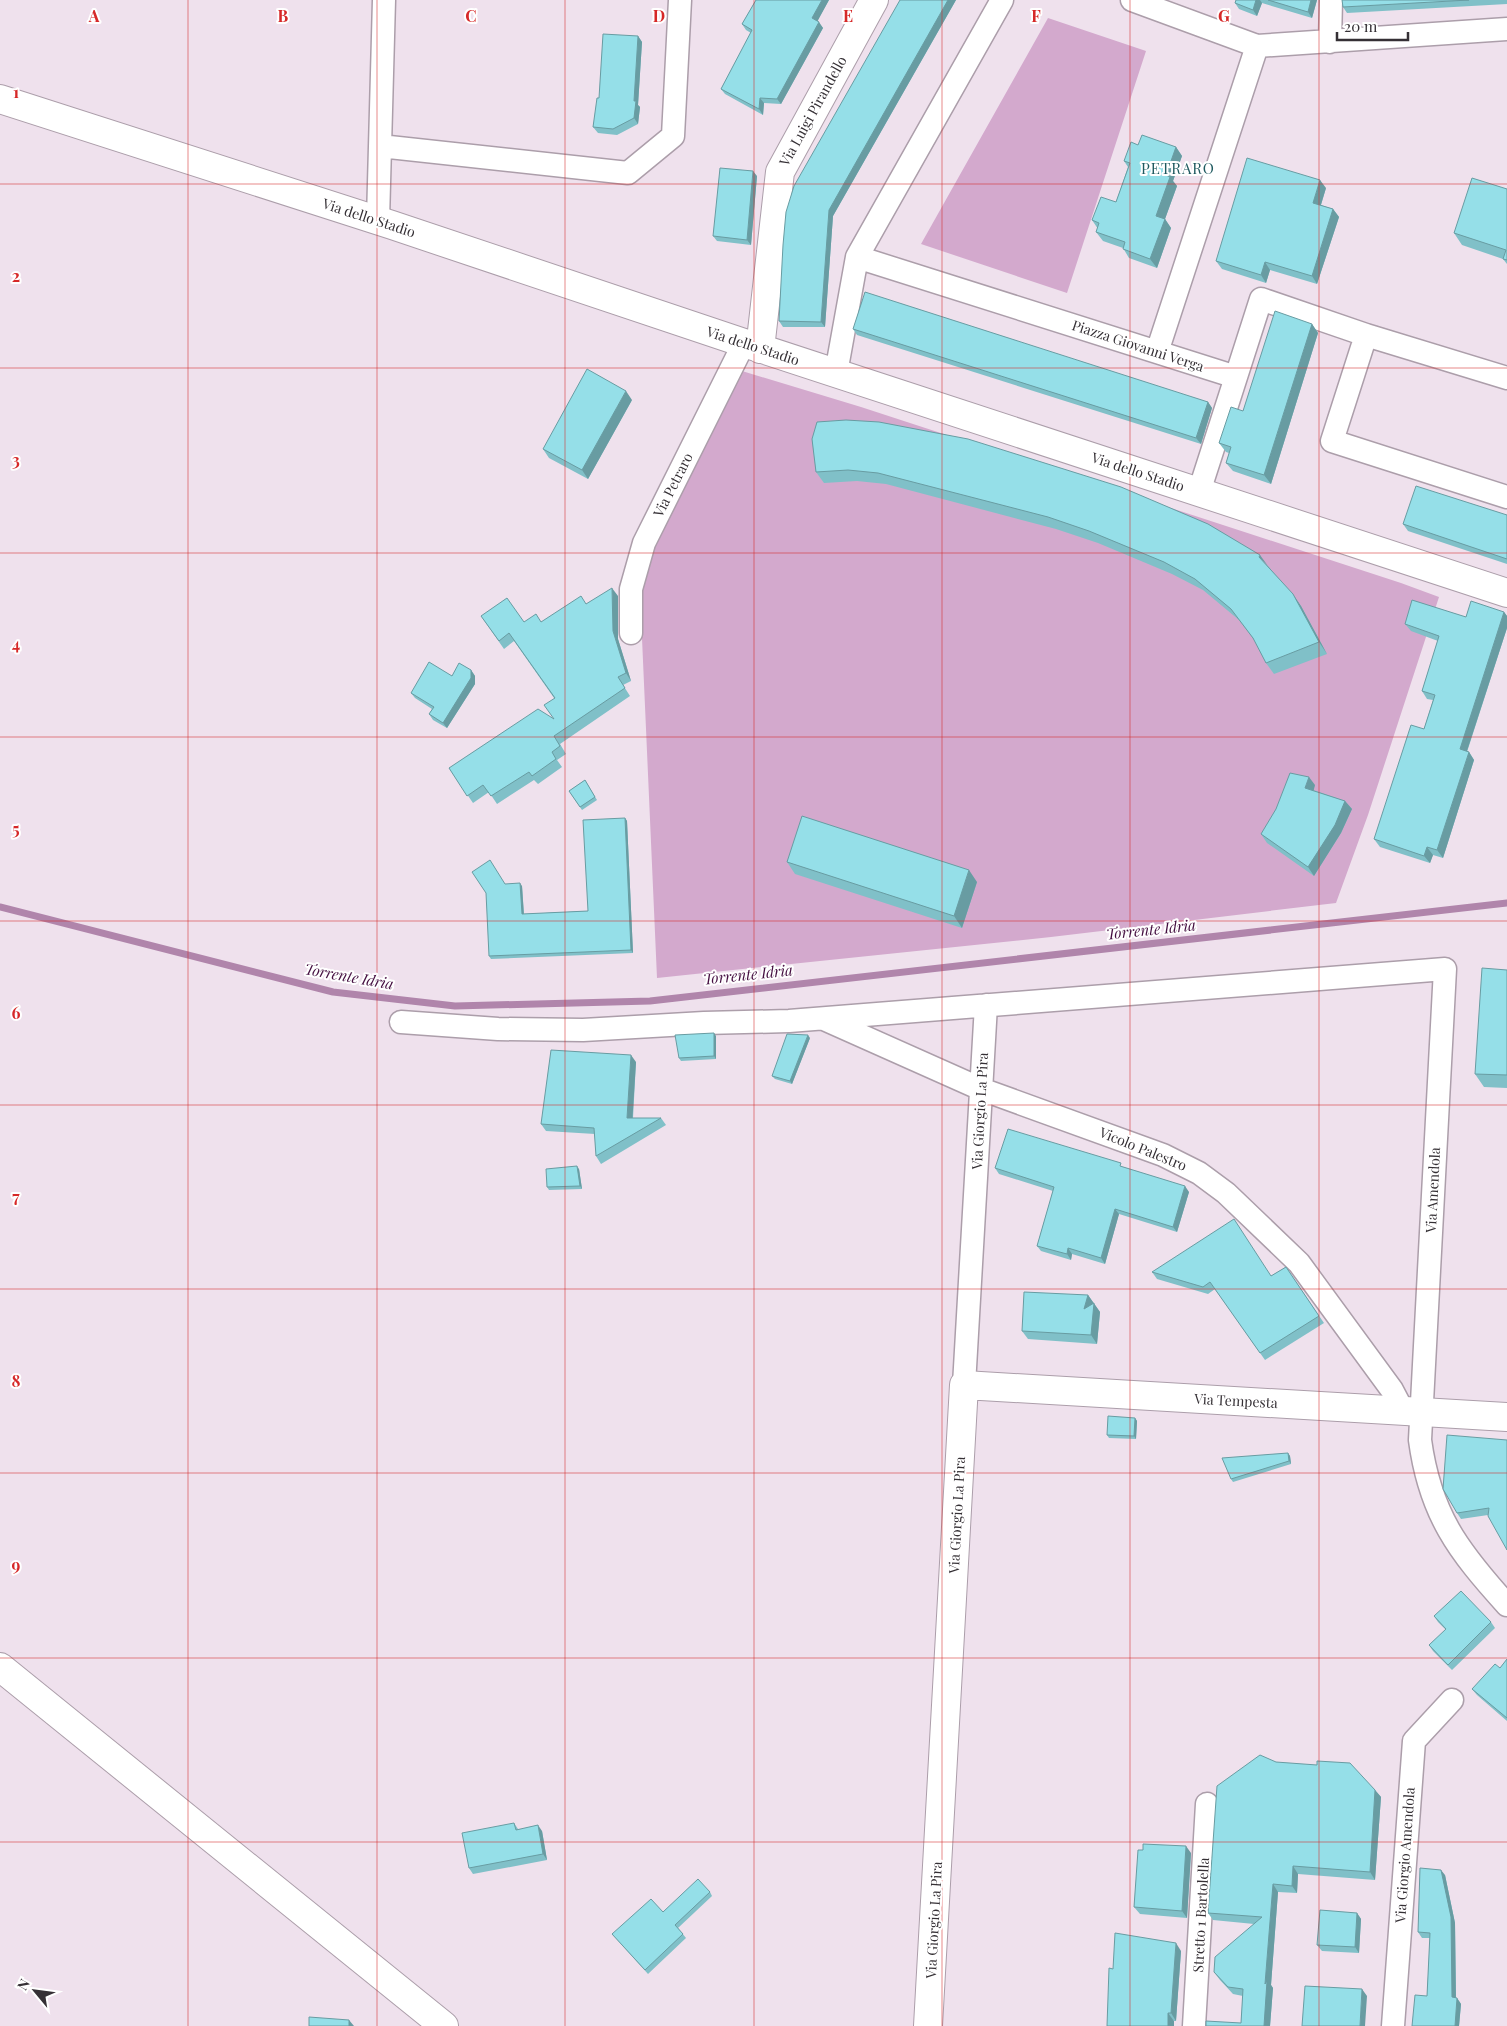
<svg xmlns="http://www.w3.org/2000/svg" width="1507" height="2026" font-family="'Playfair Display',serif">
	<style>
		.green { fill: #d3a9cd }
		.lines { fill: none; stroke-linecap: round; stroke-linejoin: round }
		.stream { stroke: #b085ab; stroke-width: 7 }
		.street-casing { stroke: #ac9eaa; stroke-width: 25 }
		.secondary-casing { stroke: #ac9eaa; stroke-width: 30 }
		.street { stroke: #fff; stroke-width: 22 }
		.secondary { stroke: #fff; stroke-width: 28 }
		.wall { fill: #80c0c8 }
		.shaded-wall { fill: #689ca2 }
		.building { fill: #95dfe8; stroke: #689ca2 }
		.grid { fill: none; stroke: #d62828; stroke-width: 1; stroke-opacity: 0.55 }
		.labels { text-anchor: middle; stroke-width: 4; stroke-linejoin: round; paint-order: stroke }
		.street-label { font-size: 14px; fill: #353035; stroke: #fff }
		.neighbourhood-label { font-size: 15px; letter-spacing: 1px; fill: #1e595f; stroke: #fff }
		.water-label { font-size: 15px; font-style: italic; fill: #440e40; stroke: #fff }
		.grid-label { font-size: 16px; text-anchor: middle; font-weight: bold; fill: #d62828; stroke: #fff; stroke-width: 4; stroke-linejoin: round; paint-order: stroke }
	</style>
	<rect width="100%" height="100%" fill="#efe1ed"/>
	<path class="green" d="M1048,18L1146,51L1067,293L921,244Z
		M742,371L861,407L1401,583L1439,597L1368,815L1336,903L1051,937L657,978L640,593L652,550Z"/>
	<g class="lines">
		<path class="stream" d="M0,907L333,992L455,1006L650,1001L1507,903"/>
		<defs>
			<path id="street" d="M1002,0L857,257L1236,377L1261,299L1366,335L1332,441L1507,497
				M1132,0L1257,46L1507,29
				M1330,42L1331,0
				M380,146L628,173L673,136L680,0
				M378,220L384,0
				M1366,335L1507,378
				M1157,352L1257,46
				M836,373L857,257
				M1199,492L1236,377
				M631,633V589L644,543L744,343
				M824,1019L981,1089L1163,1155L1199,1173L1226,1193L1299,1263L1392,1390L1403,1411
				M401,1022L498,1029L583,1030L704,1023L789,1021L1445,969L1420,1440C1430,1514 1458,1551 1507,1605
				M964,1385L986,1005
				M1194,2026L1207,1804
				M1393,2026L1414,1741L1452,1700"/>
			<path id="secondary" d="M0,99L392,225L744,343L1507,593
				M760,349L780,172L874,0
				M0,1667L444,2026
				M928,2026L964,1385L1507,1417"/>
		</defs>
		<use href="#street" class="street-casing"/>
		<use href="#secondary" class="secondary-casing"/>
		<use href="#street" class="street"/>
		<use href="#secondary" class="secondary"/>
	</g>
	<path class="wall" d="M756,0H829L817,21L823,28L781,104L764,103L763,115L725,94L721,89L751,33L746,30L742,24Z
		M900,0H956L833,216L825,327H783L779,321Z
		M1236,0H1317L1312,18L1262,3L1257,16L1239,9L1235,3Z
		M1342,0H1507V4L1347,13L1343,7Z
		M638,36L642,42L638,105L640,107L638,124L617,135L598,133L593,127L599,98Z
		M1138,145L1176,147L1182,156L1173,181L1177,186L1165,219L1171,228L1157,268L1129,258L1123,248L1103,241L1096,232L1098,229L1092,220L1116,202L1128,167L1124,161Z
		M757,176L751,245L717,241L713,236Z
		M1326,188L1321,205L1333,209L1339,217L1317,284L1270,270L1266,283L1222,269L1216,261Z
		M1507,189V264L1503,259L1462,245L1454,233Z
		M1312,324L1318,333L1271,484L1233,471L1226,463L1229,453L1226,452L1219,443L1243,411Z
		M853,329L1208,402L1212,408L1201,444L857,335Z
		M632,400L588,479L549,458L543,449Z
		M812,439L1268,566L1301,606L1327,654L1274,674L1266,663L1255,641L1239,620L1203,590L1172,574L1098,543L1056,529L886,484L857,481L824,483L816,472Z
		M1507,515V564L1408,531L1403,524Z
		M618,596V639L631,681L623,685L630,696L560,744L566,754L557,760L562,767L538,784L534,780L497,804L489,792L473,803L449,768L554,719V698L514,641L504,649L481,616L524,622H541L586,604Z
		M1504,612L1507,616V628L1467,752H1469L1474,760L1443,858L1433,855L1430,863L1380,847L1374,839L1424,729L1433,700L1427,699L1422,691L1438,641L1411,631L1405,624L1466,617Z
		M471,670L475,676V684L447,728L433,720L429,714L432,709L415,698L411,693L452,676Z
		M585,780L597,800L582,810L569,791Z
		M1315,785L1313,790L1345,801L1352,809L1341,833L1314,876L1267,843L1261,834Z
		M625,818L627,821L633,953L491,959L489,956L506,884L522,886L524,914L588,911Z
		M787,862L977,882L962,928L795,874Z
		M1507,970V1088L1484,1087L1475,1074Z
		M716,1036V1059L681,1061L679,1058Z
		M810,1038L792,1084L775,1079L772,1076Z
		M636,1062L633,1118H661L666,1125L601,1164L596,1156L595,1134L546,1131L541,1124Z
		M1123,1167L1189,1192L1177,1232L1119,1214L1105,1264L1072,1254L1071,1260L1041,1251L1037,1246L1053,1191L999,1174L995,1168Z
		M579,1169L582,1189L549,1190L547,1187Z
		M1286,1267L1324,1323L1265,1360L1215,1289L1208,1294L1157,1279L1152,1272L1271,1276Z
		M1088,1295L1100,1312L1097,1344L1028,1339L1022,1331Z
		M1135,1418L1137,1421L1136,1439L1109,1438L1107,1435Z
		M1507,1440L1488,1515L1461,1519L1457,1513Z
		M1288,1453L1290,1456L1291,1464L1233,1482L1231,1479Z
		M1434,1616L1491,1622L1495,1628L1452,1670L1433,1651L1429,1645L1446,1630L1438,1622Z
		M1507,1659V1721L1477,1695L1472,1689L1500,1668Z
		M1276,1762L1375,1790L1381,1797L1375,1880L1298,1874L1297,1893L1278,1892L1271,1985L1273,1988L1270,2026H1206L1241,2023L1243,1996L1233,1994L1220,1980L1214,1972L1254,1924L1213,1920L1208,1913Z
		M514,1823L518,1829L542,1831L547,1860L473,1874L469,1868Z
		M1143,1850L1191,1853L1187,1918L1140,1914L1134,1907Z
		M1445,1875L1455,1923L1456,1998H1457L1461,2004L1459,2026H1412L1427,1996L1430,1938H1422L1418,1932Z
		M710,1892L712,1896L678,1928L686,1938L648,1974L612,1934Z
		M1357,1913L1361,1919L1359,1953L1322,1951L1317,1945Z
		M1181,1951L1176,2021H1174L1113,1969Z"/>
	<path class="shaded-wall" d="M822,0H829L816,24L812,18Z
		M948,0H956L833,216L825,327L821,322L829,210Z
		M1256,0H1260L1262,3L1257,16L1253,10Z
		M1311,0H1317L1312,18L1308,12Z
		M819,22L823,28L781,104L777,99Z
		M638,36L642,42L638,105L640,107L638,124L634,118V101Z
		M760,98L764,103L763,115L759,109Z
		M1176,147L1182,156L1173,181L1177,186L1165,219L1171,228L1157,268L1150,259L1156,216L1166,175Z
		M753,171L757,176L751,245L747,240Z
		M1320,180L1326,188L1319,211L1313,203Z
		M1333,209L1339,217L1317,284L1312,276Z
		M1265,262L1270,270L1266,283L1261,275Z
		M1312,324L1318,333L1271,484L1264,475Z
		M626,391L632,400L588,479L582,470Z
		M1208,402L1212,408L1201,444L1196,438Z
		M1260,555L1268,566L1259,557Z
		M612,588L618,596V639L631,681L626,673L613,631Z
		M1293,594L1301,606L1327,654L1319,642Z
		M1504,612L1507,616V628L1465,757L1460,749Z
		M471,670L475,676V684L447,728L443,723Z
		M1469,752L1474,760L1443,858L1437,850Z
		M1309,777L1315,785L1312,797L1305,788Z
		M1345,801L1352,809L1341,833L1314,876L1308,867Z
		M625,818L627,821L633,953L631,950Z
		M1427,847L1433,855L1430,863L1424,856Z
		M969,870L977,882L962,928L954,916Z
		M520,883L522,886L524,917L522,914Z
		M714,1033L716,1036V1059L714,1056Z
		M808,1035L810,1038L792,1084L790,1081Z
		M631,1055L636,1062L632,1125L627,1118Z
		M577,1166L579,1169L582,1189L580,1186Z
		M1185,1186L1189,1192L1177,1232L1173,1227Z
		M1115,1209L1119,1214L1105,1264L1101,1258Z
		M1068,1248L1072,1254L1071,1260L1067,1254Z
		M1088,1295L1100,1312L1097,1344L1091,1335L1084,1309Z
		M1135,1418L1137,1421L1136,1439L1134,1436Z
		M1288,1453L1290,1456L1291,1464L1289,1461Z
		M1375,1790L1381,1797L1375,1880L1370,1872Z
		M538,1825L542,1831L547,1860L543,1854Z
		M1186,1846L1191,1853L1187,1918L1182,1911Z
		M1293,1866L1298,1874L1297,1893L1292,1886Z
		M1441,1870L1445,1875L1455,1923L1456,2003L1452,1997Z
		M1273,1884L1278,1892L1271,1985L1273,1988L1270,2026H1264L1265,1984Z
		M1357,1913L1361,1919L1359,1953L1355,1947Z
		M1176,1943L1181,1951L1176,2021L1171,2013Z
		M1362,1989L1367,1996L1365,2026H1360Z
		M1457,1998L1461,2004L1459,2026H1455Z
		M1168,2013L1174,2021V2026H1168Z
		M349,2020L354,2026H349Z"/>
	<path class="building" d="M756,0H822L812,18L819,22L777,99L760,98L759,109L721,89L752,30L742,24Z
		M900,0H948L829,210L821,322L779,321L783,245L786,212L794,186Z
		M1236,0H1256L1253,10L1235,3Z
		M1268,0H1311L1308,12Z
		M1342,0H1469L1343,7Z
		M603,34L638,36L634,101H636L634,118L613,129L593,127L597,98H599Z
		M1142,135L1176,147L1166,175L1170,177L1156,216L1165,219L1150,259L1123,249L1125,242L1096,232L1099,223L1092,220L1101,197L1116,202L1130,163L1124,161L1131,142L1138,145Z
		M1247,158L1320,180L1313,203L1333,209L1312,276L1265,262L1261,275L1216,261Z
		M720,168L753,171L747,240L713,236Z
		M1472,178L1507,189V260L1503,259L1506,250L1454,233Z
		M865,292L1208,402L1196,438L853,329Z
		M1275,311L1312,324L1264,475L1226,463L1231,447L1219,443L1231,407L1243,411Z
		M587,369L626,391L582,470L543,449Z
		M846,420L879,422L968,439L1121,487L1208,524L1260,555L1259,557L1293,594L1319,642L1266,663L1253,638L1231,609L1195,579L1164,562L1089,531L1048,517L878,473L848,470L816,472L812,439L817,422Z
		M1416,486L1507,515V559L1403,524Z
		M612,588L613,631L626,673L618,677L625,688L554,736L560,746L552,752L556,759L532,776L529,772L491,796L483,785L467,796L449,768L538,709L554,719L544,705L555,698L509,633L499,641L481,616L507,598L524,622L536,614L541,622L581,596L586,604Z
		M1412,600L1466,617L1471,601L1504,612L1460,749L1469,752L1437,850L1427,847L1424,856L1374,839L1411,725L1424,729L1435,695L1422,691L1439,636L1405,624Z
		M429,662L452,676L459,663L471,670V678L443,723L429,714L434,707L411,693Z
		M1290,773L1309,777L1305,788L1345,801L1335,825L1308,867L1261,834L1276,809Z
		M585,780L595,797L580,807L569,791Z
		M802,816L969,870L954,916L787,862Z
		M625,818L631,950L489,956L486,893L472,872L490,860L505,884L520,883L522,914L588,911L583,820Z
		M1482,968L1507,970V1075L1475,1074Z
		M714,1033V1056L679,1058L675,1035Z
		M787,1034L808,1035L790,1081L772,1076Z
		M551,1050L631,1055L627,1118H661L596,1156L594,1128L541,1124Z
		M1008,1129L1121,1163L1120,1166L1185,1186L1173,1227L1115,1209L1101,1258L1068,1248L1067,1254L1037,1246L1054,1187L995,1168Z
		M577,1166L580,1186L547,1187L546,1169Z
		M1234,1219L1271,1276L1286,1267L1319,1316L1260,1353L1210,1282L1203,1287L1152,1272Z
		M1024,1292L1088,1295L1084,1309L1094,1303L1091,1335L1022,1331Z
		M1108,1416L1135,1418L1134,1436L1107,1435Z
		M1447,1435L1507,1440V1550L1488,1516L1489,1508L1457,1513L1443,1489Z
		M1288,1453L1289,1461L1231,1479L1222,1458Z
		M1461,1591L1491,1622L1448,1665L1429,1645L1446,1629L1434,1616Z
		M1507,1659V1718L1472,1689L1495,1664L1500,1668Z
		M1260,1755L1276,1762L1317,1765V1761L1350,1763L1375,1790L1370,1872L1293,1866L1292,1886L1273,1884L1265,1984L1267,1981L1264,2026H1206V2021L1241,2023L1243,1989L1228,1987L1214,1972L1215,1957L1262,1917L1208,1913L1217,1786Z
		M514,1823L516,1830L538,1825L543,1854L469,1868L462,1833Z
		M1143,1844L1186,1846L1182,1911L1134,1907L1138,1850H1143Z
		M1420,1868L1441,1870L1451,1917L1452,1997L1457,1998L1455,2026H1412L1415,1995L1427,1996L1430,1933L1418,1932Z
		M698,1879L710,1892L675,1925L683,1934L645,1970L612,1934L651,1899L663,1912Z
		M1320,1910L1357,1913L1355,1947L1317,1945Z
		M1115,1933L1176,1943L1171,2013H1168V2026H1107L1109,1968L1113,1969Z
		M1305,1986L1362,1989L1360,2026H1302Z
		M309,2017L349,2020V2026H309Z"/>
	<path class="grid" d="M188,0V2026M377,0V2026M565,0V2026M754,0V2026M942,0V2026M1130,0V2026M1319,0V2026M0,184H1507M0,368H1507M0,553H1507M0,737H1507M0,921H1507M0,1105H1507M0,1289H1507M0,1473H1507M0,1658H1507M0,1842H1507"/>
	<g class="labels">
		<g class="street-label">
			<text transform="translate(813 111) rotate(-61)" y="5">Via Luigi Pirandello</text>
			<text transform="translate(369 218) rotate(18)" y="5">Via dello Stadio</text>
			<text transform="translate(753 346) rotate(18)" y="5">Via dello Stadio</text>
			<text transform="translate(1138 346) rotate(18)" y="5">Piazza Giovanni Verga</text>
			<text transform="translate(1138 472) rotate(18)" y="5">Via dello Stadio</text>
			<text transform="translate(673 485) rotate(-63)" y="5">Via Petraro</text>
			<text transform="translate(980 1111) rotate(-87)" y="5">Via Giorgio La Pira</text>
			<text transform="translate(1143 1149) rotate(22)" y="5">Vicolo Palestro</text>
			<text transform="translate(1433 1190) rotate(-87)" y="5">Via Amendola</text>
			<text transform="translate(1236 1401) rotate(3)" y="5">Via Tempesta</text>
			<text transform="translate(957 1515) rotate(-87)" y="5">Via Giorgio La Pira</text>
			<text transform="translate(1405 1855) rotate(-86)" y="5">Via Giorgio Amendola</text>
			<text transform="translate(1201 1915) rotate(-87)" y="5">Stretto 1 Bartolella</text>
			<text transform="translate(934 1920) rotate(-87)" y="5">Via Giorgio La Pira</text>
		</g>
		<g class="neighbourhood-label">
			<text x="1178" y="174">PETRARO</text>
		</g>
		<g class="water-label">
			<text transform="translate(1151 930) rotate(-6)" y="5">Torrente Idria</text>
			<text transform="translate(748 975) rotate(-6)" y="5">Torrente Idria</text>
			<text transform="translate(349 977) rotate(10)" y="5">Torrente Idria</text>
		</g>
	</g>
	<g class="grid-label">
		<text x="94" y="22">A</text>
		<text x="283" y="22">B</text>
		<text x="471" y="22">C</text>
		<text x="659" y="22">D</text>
		<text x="848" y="22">E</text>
		<text x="1036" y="22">F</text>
		<text x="1224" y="22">G</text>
		<text x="16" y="98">1</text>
		<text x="16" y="282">2</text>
		<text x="16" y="466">3</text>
		<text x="16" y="650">4</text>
		<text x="16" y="835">5</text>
		<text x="16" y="1019">6</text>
		<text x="16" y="1203">7</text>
		<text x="16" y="1387">8</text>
		<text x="16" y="1571">9</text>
	</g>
	<g transform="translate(35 1991) rotate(299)" stroke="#ffffff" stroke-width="4" paint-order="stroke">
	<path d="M0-4L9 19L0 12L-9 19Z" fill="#353035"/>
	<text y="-8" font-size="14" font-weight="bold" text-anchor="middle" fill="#353035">N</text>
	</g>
	<path d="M1337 32v8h71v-8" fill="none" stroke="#353035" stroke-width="2.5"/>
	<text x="1344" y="32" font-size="15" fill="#353035" stroke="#ffffff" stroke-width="4" paint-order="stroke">20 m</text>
</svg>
